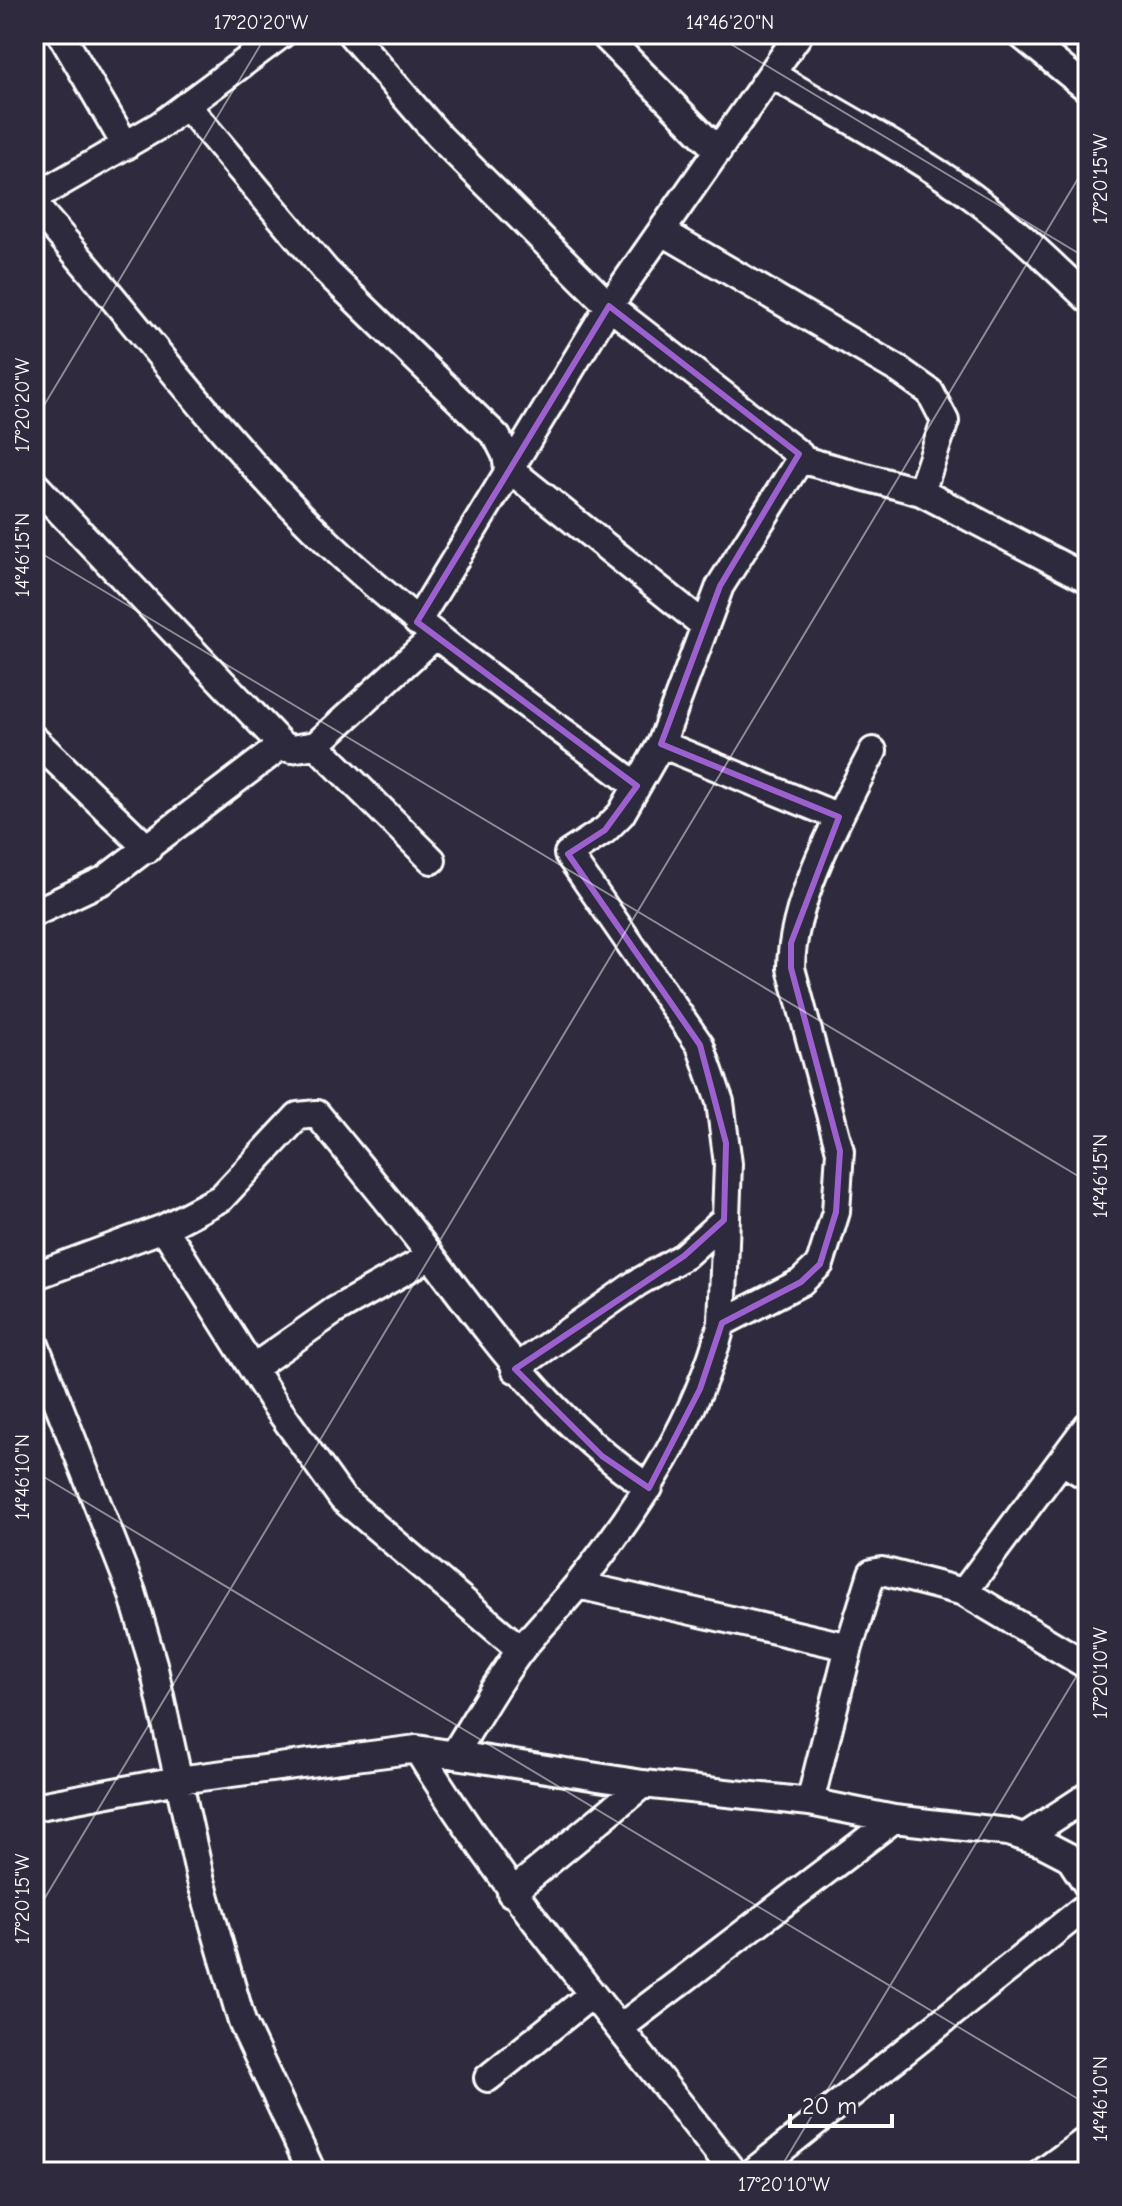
<svg xmlns="http://www.w3.org/2000/svg" width="1122" height="2206" font-family="'Comic Neue',sans-serif">
	<style>
		.lines { fill: none; stroke-linecap: round; stroke-linejoin: round }
		.street-casing { stroke: #fff; stroke-width: 32 }
		.street { stroke: #2f2a3d; stroke-width: 26 }
		.marked { fill: none; stroke: #9c61cf; stroke-width: 6; stroke-linejoin: round }
		.ticks { fill: none; stroke: #fff; stroke-width: 2; stroke-opacity: 0.45 }
		.neatline { fill: none; stroke: #fff; stroke-width: 3 }
		.ticks-label { font-size: 20px; text-anchor: middle; fill: #fff }
	</style>
	<rect width="100%" height="100%" fill="#2f2a3d"/>
	<filter id="ink" filterUnits="userSpaceOnUse"><feTurbulence type="fractalNoise" baseFrequency=".0125" numOctaves="2"/><feDisplacementMap in="SourceGraphic" scale="16" xChannelSelector="R" yChannelSelector="G"/><feConvolveMatrix kernelMatrix="1 2 1 2 8 2 1 2 1" color-interpolation-filters="sRGB"/></filter>
	<g filter="url(#ink)">
		<g class="lines">
			<defs>
				<path id="street" d="M61,34L126,146
					M351,34L439,136L609,306L799,454L797,464L720,586L661,744L621,814L605,830L568,854L700,1045L720,1102L728,1164L722,1323C697,1419 641,1505 580,1582C561,1606 539,1627 520,1651C496,1683 476,1719 455,1753
					M603,34L718,151
					M1020,34L1088,89
					M771,74C834,111 899,146 959,187C1006,220 1047,260 1088,299
					M187,106L326,271L497,437L506,455L508,468L704,625
					M34,198L160,125L282,34
					M34,205C129,312 213,429 315,530C413,626 527,704 637,786
					M663,232L899,370L930,392L945,421L921,492
					M799,459L921,492L1088,579
					M34,484L282,745L291,749L316,745L435,636
					M417,622L609,306L799,34
					M34,739L148,849
					M661,744L839,817
					M316,745L432,860
					M34,913L104,880L282,745
					M164,1228L274,1403L342,1498L521,1650
					M34,1276L164,1228L221,1198L298,1116L317,1114C356,1162 395,1208 432,1257C500,1347 554,1423 649,1488
					M722,1323L801,1282L820,1264L836,1212L840,1151L791,968C792,898 841,813 873,751
					M34,1342L132,1592L153,1664L200,1877L242,2022L312,2172
					M253,1368L334,1311L431,1256
					M515,1369L637,1283L684,1256L724,1220
					M1062,1461L1088,1477
					M578,1585L849,1647L810,1802
					M964,1592L1088,1425
					M849,1647L872,1573L882,1571L964,1592L1088,1666
					M417,1749C509,1900 625,2032 733,2172
					M34,1807L178,1780L417,1749L643,1784L810,1802L894,1819L1008,1832L1042,1843L1069,1857L1088,1886
					M1025,1837L1088,1796
					M511,1893L643,1784
					M621,2027L894,1819
					M488,2078L591,1995
					M753,2172L1088,1905
					M1043,2172L1088,2139"/>
			</defs>
			<use href="#street" class="street-casing"/>
			<use href="#street" class="street"/>
		</g>
	</g>
	<path class="marked" d="M609,306L799,454L720,586L661,744L839,817L791,943V968L840,1151L836,1212L820,1264L801,1282L722,1323L700,1389L649,1488L602,1456L515,1369L684,1256L724,1220L726,1143L700,1045L568,854L605,830L637,786L417,622Z"/>
	<path class="ticks" d="M714,34L1088,259M34,422L267,34M34,549L1088,1182M34,1471L1088,2105M34,1916L1088,162M778,2172L1088,1657"/>
	<rect width="1122" height="2206" fill="none" stroke="#2f2a3d" stroke-width="88"/>
	<path d="M790 2114v12h102v-12" fill="none" stroke="#ffffff" stroke-width="4"/>
	<text x="802" y="2114" font-size="24" fill="#ffffff" stroke="#2f2a3d" stroke-width="6" paint-order="stroke">20 m</text>
	<rect x="44" y="44" width="1034" height="2118" class="neatline"/>
	<g class="ticks-label">
		<text x="261" y="29">17°20'20"W</text>
		<text x="730" y="29">14°46'20"N</text>
		<text transform="translate(1100 179) rotate(-90)" y="7">17°20'15"W</text>
		<text transform="translate(22 405) rotate(-90)" y="7">17°20'20"W</text>
		<text transform="translate(22 555) rotate(-90)" y="7">14°46'15"N</text>
		<text transform="translate(1100 1176) rotate(-90)" y="7">14°46'15"N</text>
		<text transform="translate(22 1477) rotate(-90)" y="7">14°46'10"N</text>
		<text transform="translate(1100 1673) rotate(-90)" y="7">17°20'10"W</text>
		<text transform="translate(22 1899) rotate(-90)" y="7">17°20'15"W</text>
		<text transform="translate(1100 2099) rotate(-90)" y="7">14°46'10"N</text>
		<text x="784" y="2191">17°20'10"W</text>
	</g>
</svg>
